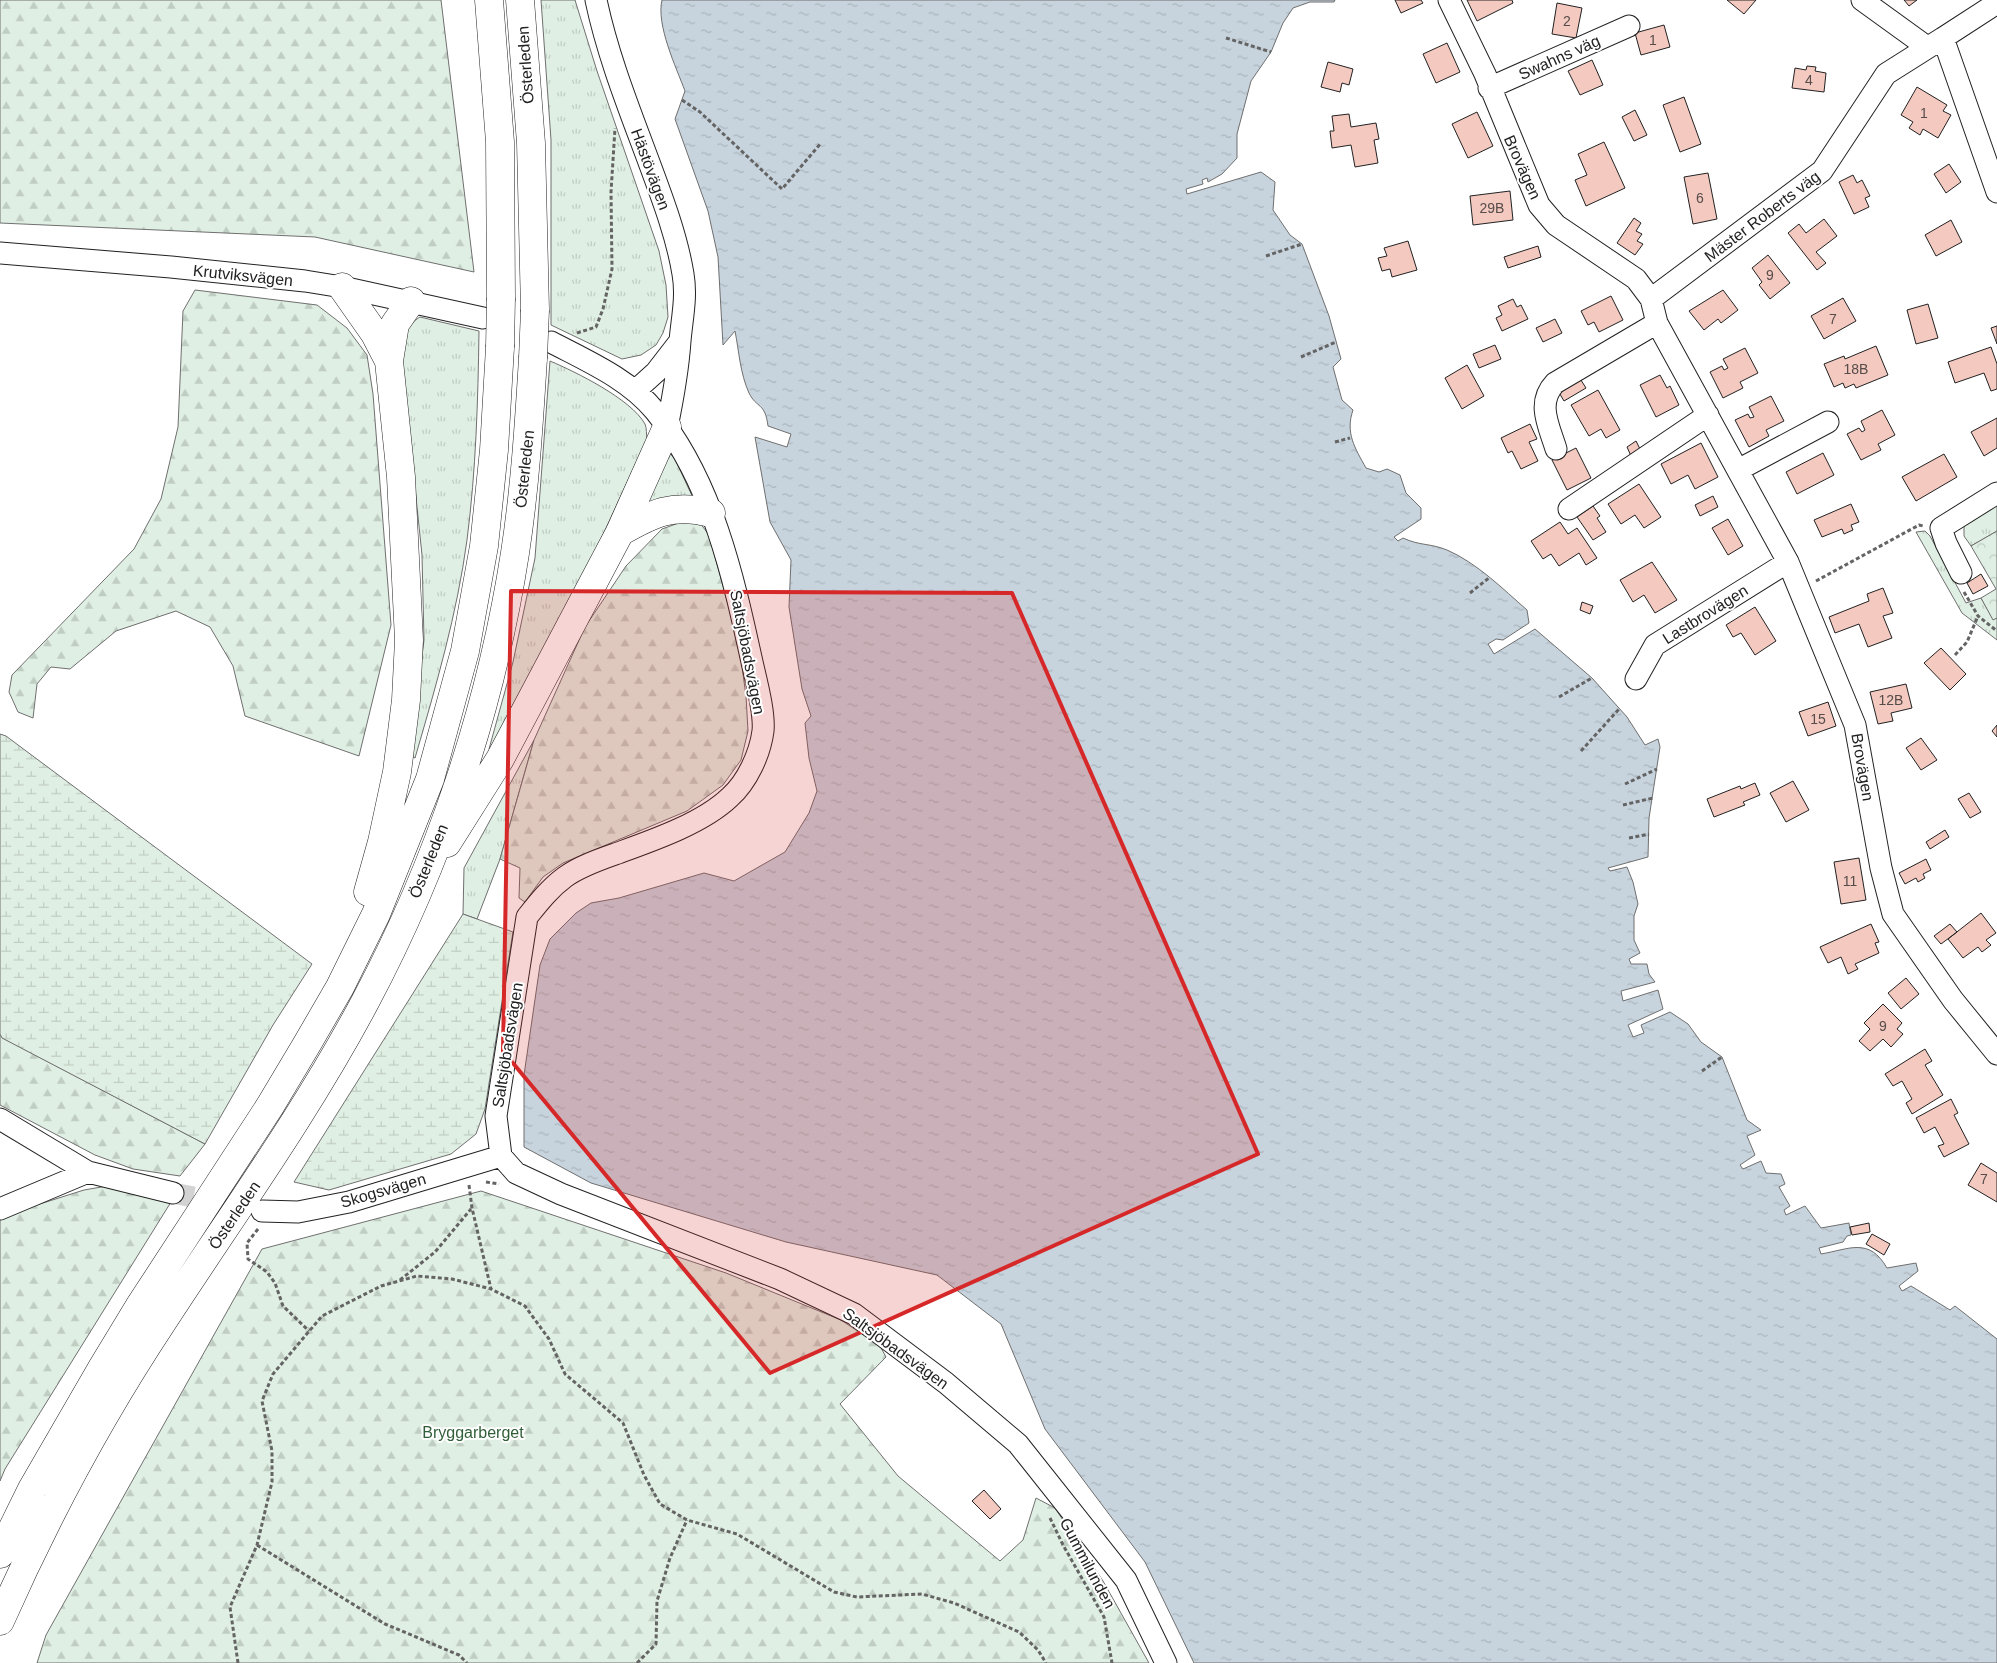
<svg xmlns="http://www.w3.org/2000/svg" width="1997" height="1663" font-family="Helvetica,sans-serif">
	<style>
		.grass { fill: url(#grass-tufts); stroke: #6f6f6f }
		.forest { fill: url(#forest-firs); stroke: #6f6f6f }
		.wetland { fill: url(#wetland-marsh); stroke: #6f6f6f }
		.park { fill: url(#park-crowns); stroke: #6f6f6f }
		.water { fill: url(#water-ripples); stroke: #6f6f6f }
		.building { fill: #f3c9c0; stroke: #222 }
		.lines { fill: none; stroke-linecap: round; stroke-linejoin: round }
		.minor-tunnel { stroke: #d3d3d3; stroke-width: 21; stroke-dasharray: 21 11; stroke-linecap: butt }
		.minor-casing { stroke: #222; stroke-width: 23 }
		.highway-casing { stroke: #222; stroke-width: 29 }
		.path { stroke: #646464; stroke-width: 3; stroke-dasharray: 4 2.5; stroke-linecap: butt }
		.minor { stroke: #fff; stroke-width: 21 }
		.highway { stroke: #fff; stroke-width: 28 }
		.highway-bridge-casing { stroke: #222; stroke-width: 29; stroke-linecap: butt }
		.highway-bridge { stroke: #fff; stroke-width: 28 }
		.marked { fill: #d62828; fill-opacity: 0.2; stroke: #d62828; stroke-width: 4; stroke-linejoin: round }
		.labels { text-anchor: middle; stroke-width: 4; stroke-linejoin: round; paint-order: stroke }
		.number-label { font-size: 14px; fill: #564c4a }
		.street-label { font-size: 16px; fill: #222; stroke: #fff }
		.park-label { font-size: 16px; fill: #2f5e38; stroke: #fff }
	</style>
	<defs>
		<pattern id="grass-tufts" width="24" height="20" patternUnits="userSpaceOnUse" patternTransform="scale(1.25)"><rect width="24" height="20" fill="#e0efe3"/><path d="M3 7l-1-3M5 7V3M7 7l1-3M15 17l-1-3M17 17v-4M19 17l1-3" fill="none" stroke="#c0cdc2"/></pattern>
		<pattern id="forest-firs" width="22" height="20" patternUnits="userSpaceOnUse" patternTransform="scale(1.25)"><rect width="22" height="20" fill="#e0efe3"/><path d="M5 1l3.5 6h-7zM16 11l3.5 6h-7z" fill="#c0cdc2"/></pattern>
		<pattern id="wetland-marsh" width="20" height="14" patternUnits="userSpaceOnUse" patternTransform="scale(1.25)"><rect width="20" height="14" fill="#e0efe3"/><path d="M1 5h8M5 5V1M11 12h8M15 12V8" fill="none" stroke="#c0cdc2"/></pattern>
		<pattern id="park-crowns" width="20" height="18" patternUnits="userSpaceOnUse" patternTransform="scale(1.25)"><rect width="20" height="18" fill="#e0efe3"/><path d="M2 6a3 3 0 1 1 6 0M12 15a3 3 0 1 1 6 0" fill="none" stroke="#c0cdc2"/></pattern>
		<pattern id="water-ripples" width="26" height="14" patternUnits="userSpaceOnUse" patternTransform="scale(1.25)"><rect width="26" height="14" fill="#c7d3dd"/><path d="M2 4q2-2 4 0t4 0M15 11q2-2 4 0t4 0" fill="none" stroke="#abb5bd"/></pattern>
	</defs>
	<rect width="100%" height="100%" fill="#fff"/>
	<path class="grass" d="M541,0H575L597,71L659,251L666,285L668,317L663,333L656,345L641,355L622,359L551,325V140Z
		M420,317L479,331C478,401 476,470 467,540C457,614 436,686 415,758L410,755L424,640L422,555L401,353C404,337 405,326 420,317Z
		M550,361C576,372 631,399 645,424C647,428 646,435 647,439L601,539L493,751L489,749L513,662L535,558Z
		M670,454L674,457L694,500L642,508Z
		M1997,504V531L1971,546L1964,536V524Z
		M1925,531L1930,536L1966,603L1981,598L1993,619L1997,618V640L1962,613L1916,532Z
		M534,740L500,859L477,919L463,914L464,868Z"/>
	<path class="forest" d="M0,0H441L474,272L315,237L0,223Z
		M195,290L317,305L347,328L367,355L373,394L391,625L359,756L245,716L233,666L210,627L176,611L116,631L70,669L51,667L37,684L33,718L18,712L9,692L12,675L134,549L161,499L178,427L183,311Z
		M687,520L700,523L709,535L739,644L746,696L748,731L741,760L723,785L687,811L563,863L543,877L525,902L519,898L520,868L500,859L534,740L585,627L626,566L662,529Z
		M0,1034L3,1038L205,1144L180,1176L133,1169L95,1155L0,1105Z
		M107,1186L171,1202L5,1469L0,1481V1219L5,1215L84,1190Z
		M481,1191L726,1273L841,1320L880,1346L886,1357L840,1404L898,1476L1000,1561L1023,1540L1036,1498L1055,1508L1103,1581L1149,1663H37L46,1635L262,1249Z"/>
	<path class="wetland" d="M0,734L6,736L312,964L273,1025L205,1144L2,1038L0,1034Z
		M463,914L513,932L485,1109L476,1134L451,1154L329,1190L294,1182Z"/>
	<path class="park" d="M1997,531V618L1993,620L1981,598L1996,589L1971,546Z"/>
	<path class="water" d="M662,0H1335L1334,2H1310L1293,8L1283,23L1271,52L1251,81L1237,134V158L1222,174L1208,182L1207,178L1202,180L1203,184L1186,189L1187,194L1261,172L1275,182L1273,210L1290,235L1302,244L1329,316L1341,359L1333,367L1342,400L1353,410C1345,433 1355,448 1366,468L1379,472L1387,469L1400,475L1406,493L1421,508V519L1394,537L1398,541L1403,538C1420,546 1430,543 1447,550C1477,563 1503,589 1527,610L1529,623L1503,640L1496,639L1488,644L1494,654L1535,629L1592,678L1627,717L1645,745L1658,739L1660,747L1649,818L1648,857L1608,868L1610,871L1627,867L1633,882L1638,904L1634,916V940L1640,953L1629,959L1631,964H1647L1649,974L1655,982L1621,991L1623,1001L1658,990L1663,1009L1628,1025L1633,1037L1644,1033L1641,1025L1670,1012L1688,1024L1701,1042L1722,1057L1747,1120L1761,1130L1747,1136L1755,1155L1740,1165L1743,1169L1761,1161L1766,1173L1781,1174L1785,1184L1779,1187L1790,1206L1784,1210L1786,1215L1805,1206L1821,1228L1849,1223L1851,1235L1847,1236L1843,1242L1819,1248L1821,1254C1850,1249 1869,1237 1887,1268L1916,1263L1918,1271L1899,1286L1902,1291L1911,1286L1950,1310L1955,1306L1997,1339V1663H1194L1145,1562L1045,1429L1001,1324L937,1275L786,1242L591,1183L524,1147V1075L540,965L550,939L576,913L591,903L619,898L704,873L734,881L785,852L809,813L817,791L809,758L805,723L811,716L802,689L789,607L791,560L770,522L755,437L787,447L791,434L768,426C765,402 757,409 749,393C740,373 739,351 735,331L723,345L718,257L708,211L675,119L685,91C676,67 656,25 662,0Z"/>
	<path class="building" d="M1395,0H1421L1423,3L1401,13Z
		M1467,0H1512L1513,3L1477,21Z
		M1727,0H1756L1744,14Z
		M1904,0H1917L1909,6Z
		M1557,3L1582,8L1576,38L1552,34Z
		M1664,25L1670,47L1641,55L1635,33Z
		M1447,43L1460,72L1436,83L1423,54Z
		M1592,60L1603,85L1580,95L1568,71Z
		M1328,62L1353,69L1349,85L1342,83L1340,92L1321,87Z
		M1807,66L1816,67L1815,71L1826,73L1824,92L1792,88L1795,68L1806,70Z
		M1917,87L1947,105L1943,111L1951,115L1938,138L1923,129L1920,135L1909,128L1913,122L1901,115Z
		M1684,97L1701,144L1680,152L1663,105Z
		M1635,110L1647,135L1634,141L1622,117Z
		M1477,112L1493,146L1468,158L1452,124Z
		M1349,114L1351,127L1376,123L1379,139L1374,140L1378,163L1355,167L1351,145L1332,148L1330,131H1334L1332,116Z
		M1604,142L1625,188L1586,206L1575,180L1587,175L1578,154Z
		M1949,164L1961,182L1946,193L1934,174Z
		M1708,173L1717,219L1693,224L1684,177Z
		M1853,175L1857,183L1862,180L1870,196L1865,198L1869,207L1854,214L1839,182Z
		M1510,191L1513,220L1473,225L1470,196Z
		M1634,218L1641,223L1636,231L1642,234L1637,241L1643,244L1635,255L1617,243Z
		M1824,219L1837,236L1816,252L1826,263L1817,270L1788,233L1799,224L1806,233Z
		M1951,220L1962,242L1936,256L1925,235Z
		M1408,241L1417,270L1392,277L1390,269L1382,271L1378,258L1387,256L1384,248Z
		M1538,246L1541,257L1508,268L1504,257Z
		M1768,255L1790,283L1770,299L1759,285L1762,282L1752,268Z
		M1723,290L1738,310L1721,323L1718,319L1704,330L1689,311Z
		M1611,296L1623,320L1599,332L1594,322L1588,325L1581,311Z
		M1843,298L1856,321L1824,339L1811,316Z
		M1513,299L1517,307L1521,305L1528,319L1502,331L1496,318L1502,315L1498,306Z
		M1928,304L1938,338L1916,344L1907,310Z
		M1555,319L1562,333L1543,342L1536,328Z
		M1997,326V344L1991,328Z
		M1495,345L1501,359L1479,368L1473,354Z
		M1876,346L1888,375L1856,388L1854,384L1845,388L1843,383L1834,387L1824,364L1844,356L1845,359Z
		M1991,347L1997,364V389L1991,391L1984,373L1955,383L1948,362Z
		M1745,348L1758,373L1740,382L1743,388L1723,398L1710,372L1722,366L1724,370L1728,368L1723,359Z
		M1467,365L1484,396L1462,409L1445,378Z
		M1660,375L1667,388L1670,386L1679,405L1656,417L1640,385Z
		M1579,377L1586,388L1564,401L1557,389Z
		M1598,390L1620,430L1606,438L1601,429L1589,436L1571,405Z
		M1771,396L1784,421L1766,430L1769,436L1749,447L1735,420L1748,414L1750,418L1754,417L1749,407Z
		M1882,410L1895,435L1878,444L1881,450L1861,460L1847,434L1859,428L1862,432L1865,430L1861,421Z
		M1997,418V448L1984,456L1971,432Z
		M1530,424L1537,439L1529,442L1538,461L1521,469L1512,451L1508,453L1501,438Z
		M1636,441L1641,451L1631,456L1627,447Z
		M1701,443L1718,477L1695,489L1688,475L1671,484L1661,464Z
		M1576,448L1591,478L1567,490L1552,460Z
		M1823,453L1834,475L1797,494L1786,472Z
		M1944,454L1957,477L1916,501L1902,477Z
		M1639,484L1661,517L1644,528L1635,515L1621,524L1608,504Z
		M1713,496L1718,507L1700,516L1695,505Z
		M1851,504L1859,522L1851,525L1853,530L1844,534L1842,529L1822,537L1814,520Z
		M1593,506L1600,516L1597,518L1606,532L1593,540L1577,517Z
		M1728,519L1743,546L1728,555L1712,528Z
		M1560,522L1568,534L1577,528L1597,558L1586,565L1579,553L1559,566L1551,554L1543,559L1531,541Z
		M1652,562L1677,600L1655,613L1644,595L1633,602L1620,580Z
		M1981,574L1988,586L1973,594L1967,583Z
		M1883,588L1893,613L1883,616L1892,638L1868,647L1859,624L1835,633L1829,617L1869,601L1867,594Z
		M1582,602L1593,606L1590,614L1580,610Z
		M1755,607L1776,641L1755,655L1741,633L1733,637L1726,625Z
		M1941,648L1966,674L1950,690L1924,663Z
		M1906,684L1912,708L1891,713L1893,721L1878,724L1870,692Z
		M1828,702L1836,726L1808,736L1799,712Z
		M1997,725V737L1992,731Z
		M1921,738L1937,760L1921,770L1906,748Z
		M1793,781L1809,810L1786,822L1770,793Z
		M1755,783L1760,795L1743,802L1745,805L1714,817L1707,799L1740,786L1741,789Z
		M1969,793L1981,812L1970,818L1958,799Z
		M1945,830L1949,837L1930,849L1926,842Z
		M1859,858L1866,900L1841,904L1834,862Z
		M1926,859L1931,870L1923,874L1925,878L1918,882L1916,878L1905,884L1899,873Z
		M1981,913L1996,933L1986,940L1991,945L1982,952L1978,947L1963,958L1948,939Z
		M1871,924L1879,942L1875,943L1879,953L1855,964L1858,969L1848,974L1841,957L1828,963L1820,947Z
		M1950,924L1957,932L1941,944L1934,936Z
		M1906,978L1919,994L1901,1009L1888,993Z
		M1883,1004L1902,1023L1897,1029L1903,1034L1891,1047L1883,1039L1870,1051L1859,1041L1870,1029L1864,1023Z
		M1925,1049L1932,1061L1925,1065L1943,1095L1912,1114L1906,1103L1912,1099L1902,1081L1893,1086L1885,1074Z
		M1951,1099L1958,1113L1954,1115L1969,1144L1944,1157L1938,1146L1944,1144L1935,1127L1924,1133L1916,1118Z
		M1981,1163L1997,1173V1202L1968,1185Z
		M1869,1223L1870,1232L1852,1235L1850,1227Z
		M1872,1234L1890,1244L1884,1255L1866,1244Z
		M984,1490L1001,1509L990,1519L972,1501Z"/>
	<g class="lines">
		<path class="minor-tunnel" d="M173,1193L223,1203"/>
		<defs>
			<path id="minor" d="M596,0C608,57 630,111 650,165C663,200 677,237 683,274C687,297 682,318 680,341C678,370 673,398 667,427
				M1449,0L1485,74L1539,205L1556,225L1636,279L1651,299L1657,323L1788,562L1855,725L1881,868L1893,914L1953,1000L1997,1054
				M1862,0L1927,47
				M1997,3L1943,38L1997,192
				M1489,88L1629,26
				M0,253L171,267L305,281L342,287L483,318
				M1651,299L1822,171L1886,74L1943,38
				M551,342C587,361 629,379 655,411C712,481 733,575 752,662C756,680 765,713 763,731C760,754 747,782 730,797C703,823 654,840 618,853C601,859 580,866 565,877C550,888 539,902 527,917L496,1116L501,1156L516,1173L561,1194L780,1279L854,1314L946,1383L1018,1444L1126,1580L1166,1663
				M635,391L656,372L680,341
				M1556,449C1549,426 1536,403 1555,383L1657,323
				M1738,470L1828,422
				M1569,509L1708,415
				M1961,573L1946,543L1941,528L1997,493
				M1636,679L1655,645L1788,562
				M0,1119L88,1172L173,1193
				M0,1209L88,1172
				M262,1211L298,1212L349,1202L501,1156"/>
			<path id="highway" d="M489,0L500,142L501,298
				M520,0L531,143L535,310
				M342,287L375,334L389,361
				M620,532C653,513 673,503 711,513
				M447,843L500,759L620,532L667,427
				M368,892L382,842L397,772L406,700L409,640L401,477L389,361L395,324L411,301
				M0,1554L32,1489L102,1368L139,1307L270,1106L307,1044L340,987L376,914L430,779L465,651L484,546L494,450L500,347
				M0,1621C46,1517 100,1416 163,1321C232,1215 306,1113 365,1002C439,863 491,708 515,553C525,488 529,423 533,358"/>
		</defs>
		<use href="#minor" class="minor-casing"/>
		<use href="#highway" class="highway-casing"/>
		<path class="path" d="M1226,38L1271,52
			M682,100L700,112L782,189L821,143
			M1266,256L1302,244
			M577,333L596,327L603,309L612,269L611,192L615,128
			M1301,357L1336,342
			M1335,442L1350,438
			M1816,581L1919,525L1923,526
			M1964,592L1978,616L1997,631
			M1470,593L1490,577
			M1955,655L1967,642L1978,616
			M1559,697L1592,678
			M1581,751L1619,709
			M1625,784L1657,769
			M1623,805L1653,798
			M1629,838L1649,834
			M1702,1071L1722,1057
			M486,1182L499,1184
			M469,1185L472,1208L491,1289
			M258,1229L247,1243L248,1259L267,1272L275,1283L283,1306L309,1331
			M400,1280L435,1252L471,1209
			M1050,1518L1063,1545L1104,1617L1112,1663
			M257,1545L385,1624L459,1655L467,1663
			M238,1663L230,1607L257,1545L272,1482V1451L262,1401L273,1374L322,1316L381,1286L417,1276L452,1279L491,1289L525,1306L549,1339L565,1374L623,1423L644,1475L660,1504L687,1520L737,1534L834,1592L857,1597L922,1594L954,1603L1019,1632L1038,1650L1046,1663
			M637,1663L656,1644L657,1601L670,1558L687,1520"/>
		<use href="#minor" class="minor"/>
		<use href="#highway" class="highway"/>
		<defs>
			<path id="highway-bridge" d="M500,347L501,298
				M533,358L535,310"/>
		</defs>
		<use href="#highway-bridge" class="highway-bridge-casing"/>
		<use href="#highway-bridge" class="highway-bridge"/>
	</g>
	<path class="marked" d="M511,591L1012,593L1258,1154L770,1373L503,1051Z"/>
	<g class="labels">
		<g class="number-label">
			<text x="1567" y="26">2</text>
			<text x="1653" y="45">1</text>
			<text x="1809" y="85">4</text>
			<text x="1924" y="118">1</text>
			<text x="1700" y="203">6</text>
			<text x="1492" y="213">29B</text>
			<text x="1770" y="280">9</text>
			<text x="1833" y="324">7</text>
			<text x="1856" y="374">18B</text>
			<text x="1891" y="705">12B</text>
			<text x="1818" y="724">15</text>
			<text x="1850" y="886">11</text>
			<text x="1883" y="1031">9</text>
			<text x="1984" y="1184">7</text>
		</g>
		<g class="street-label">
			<text transform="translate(1559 57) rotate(-24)" y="6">Swahns väg</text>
			<text transform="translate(525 65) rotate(-94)" y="6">Österleden</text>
			<text transform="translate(1523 167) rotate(66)" y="6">Brovägen</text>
			<text transform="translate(651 169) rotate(70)" y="6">Hästövägen</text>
			<text transform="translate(1762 216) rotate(-37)" y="6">Mäster Roberts väg</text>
			<text transform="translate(243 275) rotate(6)" y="6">Krutviksvägen</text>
			<text transform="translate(524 469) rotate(-84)" y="6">Österleden</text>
			<text transform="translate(1705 614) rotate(-32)" y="6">Lastbrovägen</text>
			<text transform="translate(748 652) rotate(79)" y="6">Saltsjöbadsvägen</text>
			<text transform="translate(1863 767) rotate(80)" y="6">Brovägen</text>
			<text transform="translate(428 861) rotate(-68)" y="6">Österleden</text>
			<text transform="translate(507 1045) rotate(-81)" y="6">Saltsjöbadsvägen</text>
			<text transform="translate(383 1190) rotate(-16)" y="6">Skogsvägen</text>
			<text transform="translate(234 1215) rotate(-56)" y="6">Österleden</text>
			<text transform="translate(896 1348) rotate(36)" y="6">Saltsjöbadsvägen</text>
			<text transform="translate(1088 1563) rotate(62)" y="6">Gummilunden</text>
		</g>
		<g class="park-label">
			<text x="473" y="1438">Bryggarberget</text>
		</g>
	</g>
</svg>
